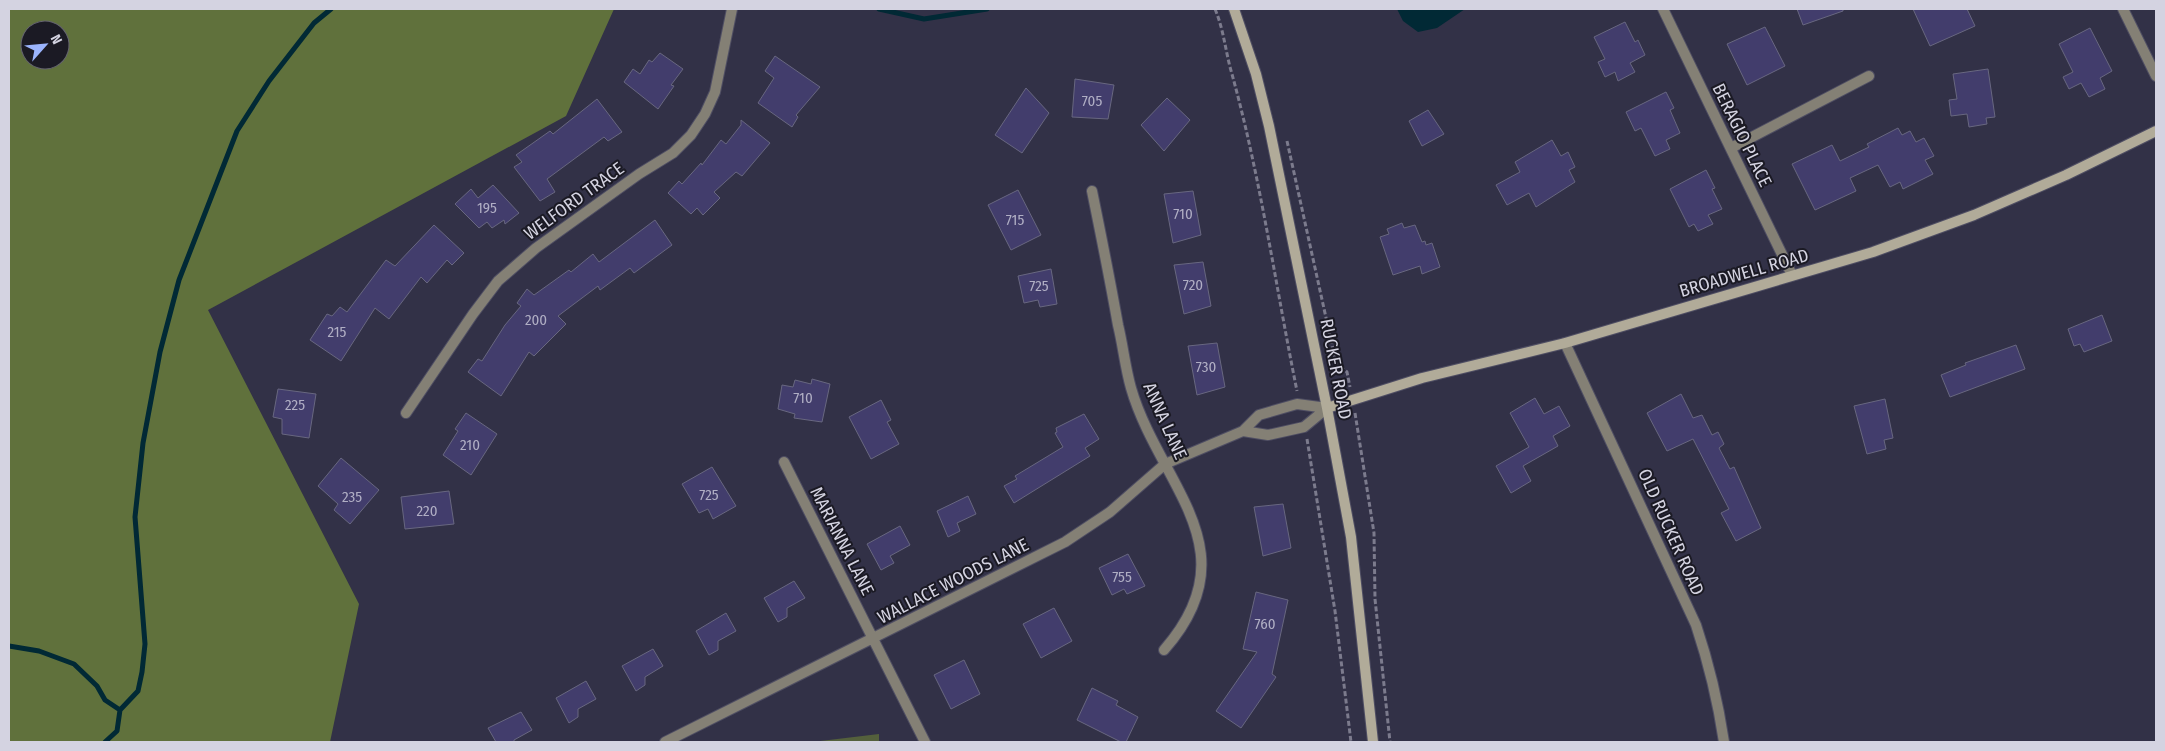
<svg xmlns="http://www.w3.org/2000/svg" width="2165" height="751" font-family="'Fira Sans Condensed',sans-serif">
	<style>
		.green { fill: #54603c }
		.forest { fill: #60713c; fill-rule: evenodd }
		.water { fill: #012935 }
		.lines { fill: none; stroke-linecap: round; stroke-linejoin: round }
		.stream { stroke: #012935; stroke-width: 5 }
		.building { fill: #423d6c; stroke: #686780 }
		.street-casing { stroke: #4f4e63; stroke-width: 12 }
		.secondary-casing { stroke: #4f4e63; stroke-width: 12 }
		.path { stroke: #7c7b8d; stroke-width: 3; stroke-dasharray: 5 2.5; stroke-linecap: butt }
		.street { stroke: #848075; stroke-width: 10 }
		.secondary { stroke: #b1ab99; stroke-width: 10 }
		.labels { text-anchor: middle; stroke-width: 4; stroke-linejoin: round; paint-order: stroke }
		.number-label { font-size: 15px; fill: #b0aec4 }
		.street-label { font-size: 18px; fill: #d4d3e1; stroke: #1b1a24 }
	</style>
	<rect width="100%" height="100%" fill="#323147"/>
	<path class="green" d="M879,734V742H812Z"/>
	<path class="forest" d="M9,9H614L566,116L208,310L359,604L330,742H9ZM30,30H60V60H30Z"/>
	<path class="water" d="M1397,9H1465L1437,28L1418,32L1403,21Z"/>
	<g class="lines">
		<path class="stream" d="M879,9L924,19L987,9
			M9,646L39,651L74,664L97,686L105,700L120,710
			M105,742L117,731L120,710L138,691L142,672L145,644L135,517L143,443L160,352L179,280L237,131L269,81L314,23L331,9"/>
	</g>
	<path class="building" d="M1797,9H1843V11L1803,25Z
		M1913,9H1967L1975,26L1930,46Z
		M1625,22L1635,42L1638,40L1645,55L1630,63L1635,72L1618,81L1615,72L1605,77L1598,62L1605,59L1594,37Z
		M1765,27L1785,66L1747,85L1727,44Z
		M2090,28L2112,71L2100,78L2105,89L2089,97L2081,83L2069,89L2063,77L2073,72L2059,44Z
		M660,53L683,69L671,85L674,86L658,109L624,82L633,69L640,74L649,60L652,62Z
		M775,56L820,87L796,115L798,117L792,127L758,103L774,78L765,71Z
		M1988,69L1995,117L1986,118L1987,124L1969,127L1967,114L1951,116L1949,100L1957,99L1953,74Z
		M1075,79L1114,85L1108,119L1072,117Z
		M1026,88L1049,113L1022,153L995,135Z
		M1666,92L1674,108L1670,110L1680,133L1666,140L1670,149L1655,156L1641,128L1635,131L1626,112Z
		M1167,98L1190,120L1164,151L1141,125Z
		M597,99L622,132L608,141L604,137L547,179L555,192L540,201L514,167L522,162L516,155L550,131L553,134Z
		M1428,110L1444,134L1422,146L1409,121Z
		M741,120L770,143L742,176L736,172L714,192L720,198L703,215L697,208L691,214L668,193L679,181L682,184L701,163L702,165L721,140L726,144L741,125Z
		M1898,128L1902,135L1910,131L1916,142L1924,138L1934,156L1925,160L1933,174L1903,189L1900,182L1890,187L1878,165L1850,178L1856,191L1815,210L1792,164L1832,145L1840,161L1869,147L1867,144Z
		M1552,140L1561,156L1568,152L1575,167L1569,170L1575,182L1536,207L1529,193L1507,205L1496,185L1520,172L1515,162Z
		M1706,170L1715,188L1712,189L1722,209L1708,215L1713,224L1698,231L1694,224L1689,227L1670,189Z
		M493,185L519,213L505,224L504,220L492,228L487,222L479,228L455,204L471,189L478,198Z
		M1018,190L1041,235L1011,250L988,205Z
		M1193,191L1201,235L1173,243L1164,194Z
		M655,220L672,245L634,273L630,268L600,290L598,286L558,316L566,324L534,356L529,352L501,396L468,372L478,359L482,361L505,325L521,306L517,303L527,289L534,295L569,270L571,272L593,254L599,262Z
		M1402,223L1404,228L1415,225L1422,242L1425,241L1426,245L1432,243L1440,267L1422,274L1420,266L1393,275L1380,237L1389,234L1387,229Z
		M434,225L464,253L452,265L447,260L427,283L421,277L389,319L375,308L341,361L310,340L327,314L332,316L340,307L347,312L386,260L395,266Z
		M1203,262L1211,306L1184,314L1174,265Z
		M1051,269L1057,304L1040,307L1038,300L1024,303L1018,276Z
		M2102,315L2112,341L2084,352L2080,344L2074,346L2068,329Z
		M1217,343L1225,387L1197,395L1188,346Z
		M2016,345L2025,369L1950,397L1941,375L1966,365L1965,363Z
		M812,379L830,384L822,422L794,418L795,414L778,409L782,385L793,387L795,380L811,384Z
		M278,389L316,394L309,438L282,434V419L273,417Z
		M1681,394L1693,418L1702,415L1712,435L1718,432L1724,444L1719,448L1730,469L1734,467L1761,528L1736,541L1721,513L1729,509L1693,439L1667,451L1647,413Z
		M1535,398L1544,414L1559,406L1570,426L1553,436L1558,446L1523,466L1531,481L1511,493L1496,466L1529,447L1510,413Z
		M1885,399L1893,438L1884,440L1886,449L1867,454L1854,406Z
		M881,400L891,420L887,422L899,444L871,459L849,417Z
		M466,413L497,434L471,475L443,455L458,431L455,429Z
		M1084,414L1099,439L1085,448L1090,456L1014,503L1004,486L1017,479L1015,476L1063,447L1055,433L1057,432L1056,428Z
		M341,458L379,490L350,524L334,510L338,504L318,486Z
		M712,467L736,506L713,519L708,509L699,513L682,484Z
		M449,491L454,524L405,529L401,497Z
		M968,496L976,514L957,523L960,531L948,537L937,511Z
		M1283,504L1291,548L1263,556L1254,507Z
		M900,526L910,545L890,556L894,563L881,570L867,544Z
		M1128,554L1145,586L1127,594L1124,589L1112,595L1099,568Z
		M794,581L805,598L787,608V617L778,622L764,598Z
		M1256,592L1288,600L1272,674L1276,677L1241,728L1216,711L1257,652L1243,649Z
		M1054,608L1072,641L1041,658L1023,624Z
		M726,613L736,631L718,641V650L709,655L696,631Z
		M653,649L663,666L645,677V685L636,691L622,666Z
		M964,660L980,694L951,709L934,675Z
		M586,681L596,699L578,709V717L569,723L556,698Z
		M1092,688L1118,701L1116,705L1138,717L1126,742H1121L1077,720Z
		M521,712L532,730L514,740V742H496L488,728Z"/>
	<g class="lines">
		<defs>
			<path id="street" d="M1663,9L1792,275
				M2123,9L2156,76
				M1731,148L1869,76
				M1092,191C1101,235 1110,280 1118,325C1123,345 1125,367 1131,388C1159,485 1253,549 1164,650
				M1565,343L1696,625C1709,664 1718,702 1724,742
				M406,413L473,314L498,281L536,248L639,174L673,153L691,135L705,114L715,92L732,9
				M1243,431L1268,435L1304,427L1327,408
				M784,462L925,742
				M665,742L1065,542L1110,512L1165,464L1243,431L1259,415L1297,404L1327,408"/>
			<path id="secondary" d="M1234,9L1256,74L1269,126L1327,408L1351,537L1373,742
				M1327,408L1422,378L1565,343L1873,252L1974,215L2066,175L2156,131"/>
		</defs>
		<use href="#street" class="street-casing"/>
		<use href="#secondary" class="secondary-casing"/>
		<path class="path" d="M1215,9C1223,28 1225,47 1230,67C1260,173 1275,283 1297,391
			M1287,141L1336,363L1347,372L1350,387
			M1355,413L1374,533L1375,599L1390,742
			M1307,439L1335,611L1351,742"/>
		<use href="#street" class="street"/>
		<use href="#secondary" class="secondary"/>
	</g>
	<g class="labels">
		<g class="number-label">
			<text x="1092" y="106">705</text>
			<text x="487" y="213">195</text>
			<text x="1183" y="219">710</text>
			<text x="1015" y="225">715</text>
			<text x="1193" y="290">720</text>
			<text x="1039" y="291">725</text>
			<text x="536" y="325">200</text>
			<text x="337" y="337">215</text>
			<text x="1206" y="372">730</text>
			<text x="803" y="403">710</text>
			<text x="295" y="410">225</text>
			<text x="470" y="450">210</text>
			<text x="709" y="500">725</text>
			<text x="352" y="502">235</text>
			<text x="427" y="516">220</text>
			<text x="1122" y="582">755</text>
			<text x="1265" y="629">760</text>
		</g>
		<g class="street-label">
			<text transform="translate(1742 135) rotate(64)" y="6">BERAGIO PLACE</text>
			<text transform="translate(574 201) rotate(-36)" y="6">WELFORD TRACE</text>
			<text transform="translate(1744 273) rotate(-16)" y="6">BROADWELL ROAD</text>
			<text transform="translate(1336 369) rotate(79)" y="6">RUCKER ROAD</text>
			<text transform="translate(1165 421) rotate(66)" y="6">ANNA LANE</text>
			<text transform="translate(1671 532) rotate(66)" y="6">OLD RUCKER ROAD</text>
			<text transform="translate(842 541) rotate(63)" y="6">MARIANNA LANE</text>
			<text transform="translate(953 581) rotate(-27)" y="6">WALLACE WOODS LANE</text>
		</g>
	</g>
	<rect width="2165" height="751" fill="none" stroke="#d4d3e1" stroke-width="20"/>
	<g transform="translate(45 45) rotate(63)"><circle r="24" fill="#1b1a24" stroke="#656470"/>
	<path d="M0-4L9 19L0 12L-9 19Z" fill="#9bb4fd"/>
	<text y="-8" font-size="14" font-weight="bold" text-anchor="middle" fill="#d4d3e1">N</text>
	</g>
</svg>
